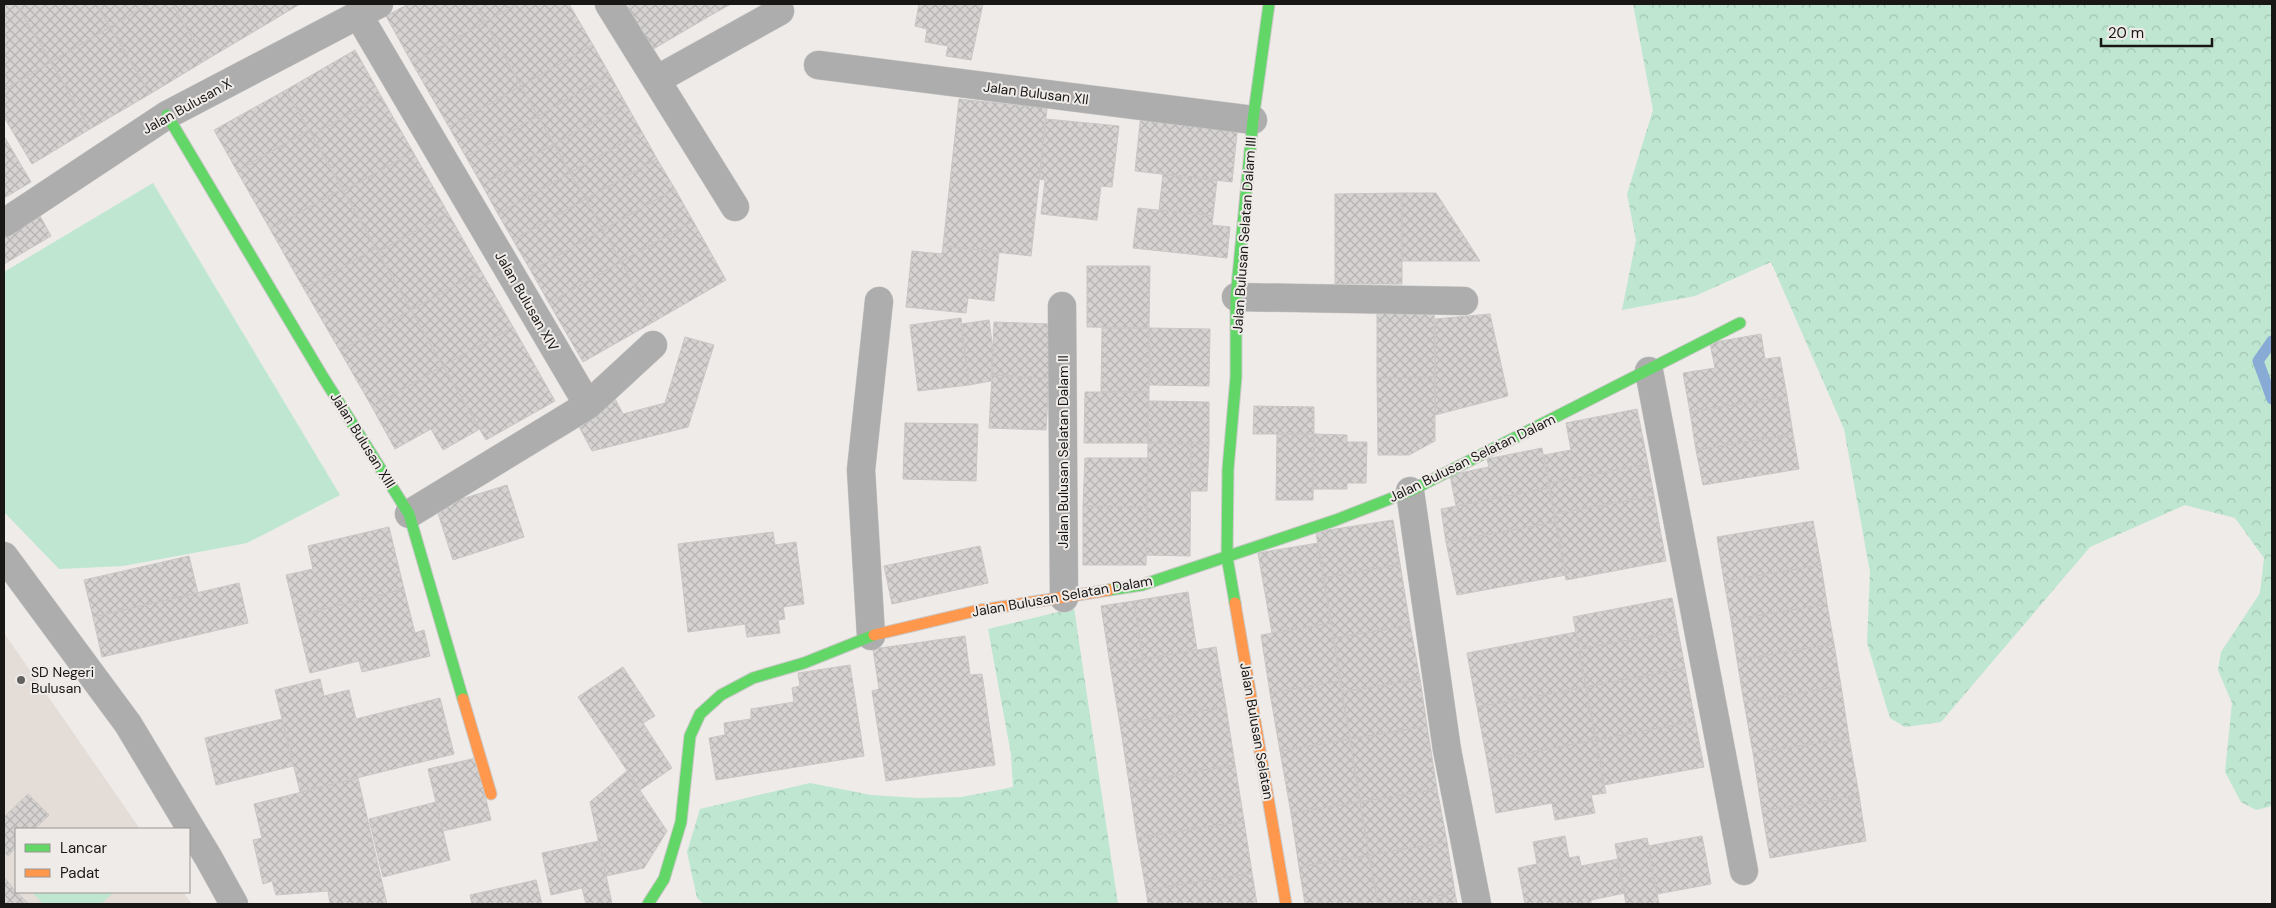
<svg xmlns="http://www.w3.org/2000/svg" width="2276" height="908" font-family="'DM Sans',sans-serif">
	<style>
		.built { fill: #e4dcd7 }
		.grass { fill: #bee6d0 }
		.forest { fill: url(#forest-crowns) }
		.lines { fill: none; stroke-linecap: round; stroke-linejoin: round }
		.stream { stroke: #88abd6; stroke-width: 11 }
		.building { fill: url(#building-cross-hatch); stroke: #c9c6c5 }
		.street-casing { stroke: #cbc9c8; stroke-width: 29 }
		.fast-casing { stroke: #cbc9c8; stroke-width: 13 }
		.slow-casing { stroke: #cbc9c8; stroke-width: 13 }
		.street { stroke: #adadad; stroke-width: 28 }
		.fast { stroke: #63d668; stroke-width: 11 }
		.slow { stroke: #ff974d; stroke-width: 11 }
		.poi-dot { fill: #636160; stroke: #efebe8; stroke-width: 2 }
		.labels { text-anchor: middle; stroke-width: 4; stroke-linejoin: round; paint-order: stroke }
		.street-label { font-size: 14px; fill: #181716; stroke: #efebe8 }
		.poi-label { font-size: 14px; fill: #181716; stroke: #efebe8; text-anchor: start }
	</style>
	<defs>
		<pattern id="forest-crowns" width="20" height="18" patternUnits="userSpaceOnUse" patternTransform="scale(1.25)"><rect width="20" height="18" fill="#bee6d0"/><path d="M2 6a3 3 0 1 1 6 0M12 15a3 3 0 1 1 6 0" fill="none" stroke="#a3c5b2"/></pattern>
		<pattern id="building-cross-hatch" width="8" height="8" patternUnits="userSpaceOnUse" patternTransform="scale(1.25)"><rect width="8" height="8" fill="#d5d2d1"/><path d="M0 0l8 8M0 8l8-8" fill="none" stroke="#b6b4b3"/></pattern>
	</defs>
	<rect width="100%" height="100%" fill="#eeebe9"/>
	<path class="built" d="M4,633L140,829H16V892H183L192,904H4Z"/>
	<path class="grass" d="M153,183L340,495L247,543L123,566L59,569L4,512V272Z
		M32,892H114L101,904H43Z"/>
	<path class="forest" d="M1633,4H2272V806L2256,810L2241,802L2225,772L2232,703L2218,670L2221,652L2260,593L2264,558L2235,518L2185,505L2090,547L1941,722L1905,727L1890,718L1867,643L1870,572L1844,429L1771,262L1695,296L1622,310L1636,240L1627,194L1653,110Z
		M1074,608L1118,904H704L697,898L687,852L700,809L810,783L871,795L918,798L962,797L1013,787L1011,754L988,629Z"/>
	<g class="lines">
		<path class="stream" d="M2272,341L2258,361L2272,399"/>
	</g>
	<path class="building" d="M4,4H16L51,62L4,90Z
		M16,4H96L110,27L51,62Z
		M96,4H149L110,27Z
		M149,4H172L206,60L150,94L110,27Z
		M172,4H253L265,25L206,60Z
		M253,4H300L265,25Z
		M408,4H475L485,22L412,63L386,16Z
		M475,4H517L485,22Z
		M517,4H569L593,45L521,86L485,22Z
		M632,4H707L713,14L650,51L625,8Z
		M707,4H731L713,14Z
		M919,4H983L971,60L946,56L948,46L925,42L927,29L915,26Z
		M485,22L521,86L449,127L412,63Z
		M110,27L150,94L90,129L51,62Z
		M593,45L610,75L538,116L521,86Z
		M355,50L381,96L312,135L286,90Z
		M51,62L90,129L32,164L4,117V90Z
		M610,75L626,104L554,144L538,116Z
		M521,86L538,116L466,157L449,127Z
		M286,90L309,130L237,171L214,130Z
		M381,96L413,152L344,191L312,135Z
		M959,99L1047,108L1031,256L943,246Z
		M626,104L642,132L570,173L554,144Z
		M1141,113L1238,123L1232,182L1135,171Z
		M538,116L554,144L482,185L466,157Z
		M1046,119L1119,126L1112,187L1101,186L1097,220L1041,214L1045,180L1039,179Z
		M309,130L342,189L270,229L237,171Z
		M642,132L657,159L586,199L570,173Z
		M4,136L31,182L4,198Z
		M554,144L570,173L498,214L482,185Z
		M413,152L448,213L378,252L344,191Z
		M657,159L675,189L603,230L586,199Z
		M570,173L586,199L513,240L498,214Z
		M1163,174L1217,180L1213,216L1159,210Z
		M342,189L376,248L304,289L270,229Z
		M675,189L693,221L621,262L603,230Z
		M1402,193H1436L1480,261H1402Z
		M1402,193V284H1335V194Z
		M586,199L603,230L531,271L513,240Z
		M1138,208L1213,216L1212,225L1230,227L1227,258L1133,248Z
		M448,213L481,271L411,310L378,252Z
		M40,216L51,236L4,264V238Z
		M693,221L726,280L655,321L621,262Z
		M603,230L621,262L549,303L531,271Z
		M943,246L999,252L994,301L968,298L966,313L906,307L912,251L942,254Z
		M376,248L411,310L340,351L304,289Z
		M621,262L655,321L583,362L549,303Z
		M1087,266H1150L1149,328L1087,327Z
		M481,271L513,327L443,366L411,310Z
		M411,310L443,366L372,407L340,351Z
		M1434,310L1435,377L1377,378V311Z
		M1490,314L1508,396L1435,415V319Z
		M961,318L969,385L918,391L910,325Z
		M989,320L993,350L991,381L969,385L961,324Z
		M994,322L1051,324L1049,378L992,375Z
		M513,327L555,401L486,440L443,366Z
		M1102,328H1149V392H1101Z
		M1149,328L1210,329L1209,386L1149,385Z
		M1761,334L1765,359L1780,357L1787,396L1690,412L1683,373L1715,368L1710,343Z
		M685,337L714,345L688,427L592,451L575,419L614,397L623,414L665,403Z
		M443,366L480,429L443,450L431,429L395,449L372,407Z
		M992,375L1049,378L1046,430L989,428Z
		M1435,377V441L1409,455H1378L1377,378Z
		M1085,392H1149L1148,443H1084Z
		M1787,396L1793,434L1696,450L1690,412Z
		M1148,401L1209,402V444L1148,443Z
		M1254,406L1314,407V434H1253Z
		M1637,409L1648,464L1549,483L1544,455L1571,450L1566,423Z
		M905,423L978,424L976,481L903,479Z
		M1277,434H1314L1313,500H1276Z
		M1314,434L1347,435V442H1367L1366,483H1347V489H1313Z
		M1793,434L1799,469L1703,485L1696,450Z
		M1148,443L1191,444L1190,556L1146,555Z
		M1191,444H1209L1207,491H1191Z
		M1542,448L1549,488L1456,506L1450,475L1489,467L1487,459Z
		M1085,458H1148L1147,507L1083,506Z
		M1648,464L1654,496L1554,514L1549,483Z
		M507,485L524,537L453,560L436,507Z
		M1549,488L1556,522L1446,542L1441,509Z
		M1654,496L1666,561L1566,580L1554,514Z
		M1083,506L1147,507L1146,565H1083Z
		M1393,520L1400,564L1323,578L1316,532Z
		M1813,521L1821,565L1724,581L1717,537Z
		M1556,522L1566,575L1457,595L1446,542Z
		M389,527L404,589L296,616L286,575L313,569L308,546Z
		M773,532L775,545L796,542L804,604L783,607L785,619L778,620L780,633L747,637L745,624L688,632L678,544Z
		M1318,543L1331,623L1272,633L1258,553Z
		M980,546L988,583L892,604L884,566Z
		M189,556L198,593L93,617L84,580Z
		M1400,564L1410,625L1334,638L1323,578Z
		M1821,565L1827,604L1731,620L1724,581Z
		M239,583L248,623L102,657L93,617Z
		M404,589L415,633L424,630L430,656L362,672L359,661L310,673L296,616Z
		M1188,592L1197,650L1143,659L1134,601Z
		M1672,598L1678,631L1579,649L1573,617Z
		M1134,601L1143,659L1110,664L1101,606Z
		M1827,604L1834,644L1737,660L1731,620Z
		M1331,623L1340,681L1270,693L1261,635Z
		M1410,625L1420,679L1342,692L1334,638Z
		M1678,631L1685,668L1586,687L1579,649Z
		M1576,632L1586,687L1477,707L1467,653Z
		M965,636L970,675L982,674L995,765L886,781L872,691L879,689L873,649Z
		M1834,644L1841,686L1744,702L1737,660Z
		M1216,647L1226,707L1120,724L1110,664Z
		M850,665L864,756L716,780L709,738L725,735L724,723L751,719V709L794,702L792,688L800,686L798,673Z
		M623,667L655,716L643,723L672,768L640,790L578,697Z
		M1685,668L1695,721L1596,740L1586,687Z
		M320,679L324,696L349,690L356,719L440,698L454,754L300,792L275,690Z
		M1420,679L1427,726L1350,739L1342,692Z
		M1340,681L1350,739L1280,751L1270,693Z
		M1841,686L1849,738L1753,753L1744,702Z
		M1586,687L1596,740L1487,760L1477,707Z
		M1226,707L1235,765L1129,783L1120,724Z
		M282,719L293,766L216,785L205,738Z
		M1695,721L1704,767L1604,785L1596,740Z
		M1427,726L1437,789L1360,802L1350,739Z
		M1849,738L1859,795L1762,811L1753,753Z
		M1350,739L1360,802L1291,813L1280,751Z
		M1596,740L1606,793L1591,795L1595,813L1555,820L1552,803L1496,813L1487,760Z
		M476,758L491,820L443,831L428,769Z
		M1235,765L1244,821L1137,838L1129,783Z
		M627,771L667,831L644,868L606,876L590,802Z
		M358,778L387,904H330L328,891L276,895L272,881L263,884L253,840L262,838L254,804Z
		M1437,789L1447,842L1369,855L1360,802Z
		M28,794L49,815L34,829H16V847L8,856L4,852V817Z
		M1859,795L1866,841L1770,858L1762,811Z
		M436,802L450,860L383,877L369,819Z
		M1360,802L1369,855L1299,867L1291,813Z
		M1244,821L1252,873L1146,890L1137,838Z
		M1565,836L1569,858L1579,856L1581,866L1618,859L1625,893L1591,900V904H1525L1518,868L1537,864L1533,842Z
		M1702,836L1711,884L1657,894L1648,846Z
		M1647,838L1659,904H1626L1615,844Z
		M599,841L612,904H586L582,888L551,895L542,853Z
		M1447,842L1455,893L1378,904L1369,855Z
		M1369,855L1378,904H1305L1299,867Z
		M1252,873L1257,904H1148L1146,890Z
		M4,877L16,892L29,904H4Z
		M536,880L542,904H472L470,895Z
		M1455,893L1457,904H1386Z"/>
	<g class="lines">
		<defs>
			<path id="street" d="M609,4L735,207
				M359,16L588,405L409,514
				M818,65L1253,120
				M656,80L780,11
				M4,223L167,115L379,4
				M1236,297L1464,301
				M1062,306L1064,598
				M1649,371L1744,871
				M588,405L653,345
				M1410,491L1447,750L1477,904
				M4,556L128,724L208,857L234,904
				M871,636L861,470L879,301"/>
			<path id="fast" d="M167,115L323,377L409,514L463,699
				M1109,590L1142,585L1336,520L1410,491L1740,323
				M1235,603L1227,557L1228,469L1236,377V297L1253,120L1269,4
				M648,904L664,879L681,822L690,736L700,714L721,695L753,678L804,663L874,635"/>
			<path id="slow" d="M1235,603L1286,904
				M874,635L975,611L1109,590
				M463,699L491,794"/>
		</defs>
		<use href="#street" class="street-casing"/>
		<use href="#fast" class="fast-casing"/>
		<use href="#slow" class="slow-casing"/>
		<use href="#street" class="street"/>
		<use href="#fast" class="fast"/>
		<use href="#slow" class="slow"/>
	</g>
	<circle class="poi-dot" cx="21" cy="680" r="5"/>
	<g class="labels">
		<g class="street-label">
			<text transform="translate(1036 93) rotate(7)" y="5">Jalan Bulusan XII</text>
			<text transform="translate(187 106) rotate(-29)" y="5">Jalan Bulusan X</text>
			<text transform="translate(1244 235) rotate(-86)" y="5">Jalan Bulusan Selatan Dalam III</text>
			<text transform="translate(527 301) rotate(60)" y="5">Jalan Bulusan XIV</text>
			<text transform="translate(363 440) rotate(58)" y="5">Jalan Bulusan XIII</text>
			<text transform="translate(1063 452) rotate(-90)" y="5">Jalan Bulusan Selatan Dalam II</text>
			<text transform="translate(1472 458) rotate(-26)" y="5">Jalan Bulusan Selatan Dalam</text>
			<text transform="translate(1062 596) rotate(-10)" y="5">Jalan Bulusan Selatan Dalam</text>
			<text transform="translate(1257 731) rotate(80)" y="5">Jalan Bulusan Selatan</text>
		</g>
		<g class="poi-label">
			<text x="31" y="677">SD Negeri<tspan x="31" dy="16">Bulusan</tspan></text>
		</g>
	</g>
	<rect width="2276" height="908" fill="none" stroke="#181716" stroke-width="10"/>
	<rect x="15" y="828" width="175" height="65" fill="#efebe8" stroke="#999694"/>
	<rect x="25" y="844" width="25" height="8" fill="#63d668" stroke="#999694"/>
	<text x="60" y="853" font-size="15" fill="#181716">Lancar</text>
	<rect x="25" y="869" width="25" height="8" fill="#ff974d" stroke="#999694"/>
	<text x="60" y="878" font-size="15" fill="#181716">Padat</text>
	<path d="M2101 38v8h111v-8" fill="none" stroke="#181716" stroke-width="2.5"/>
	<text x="2108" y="38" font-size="15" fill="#181716" stroke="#efebe8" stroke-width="4" paint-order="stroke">20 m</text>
</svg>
